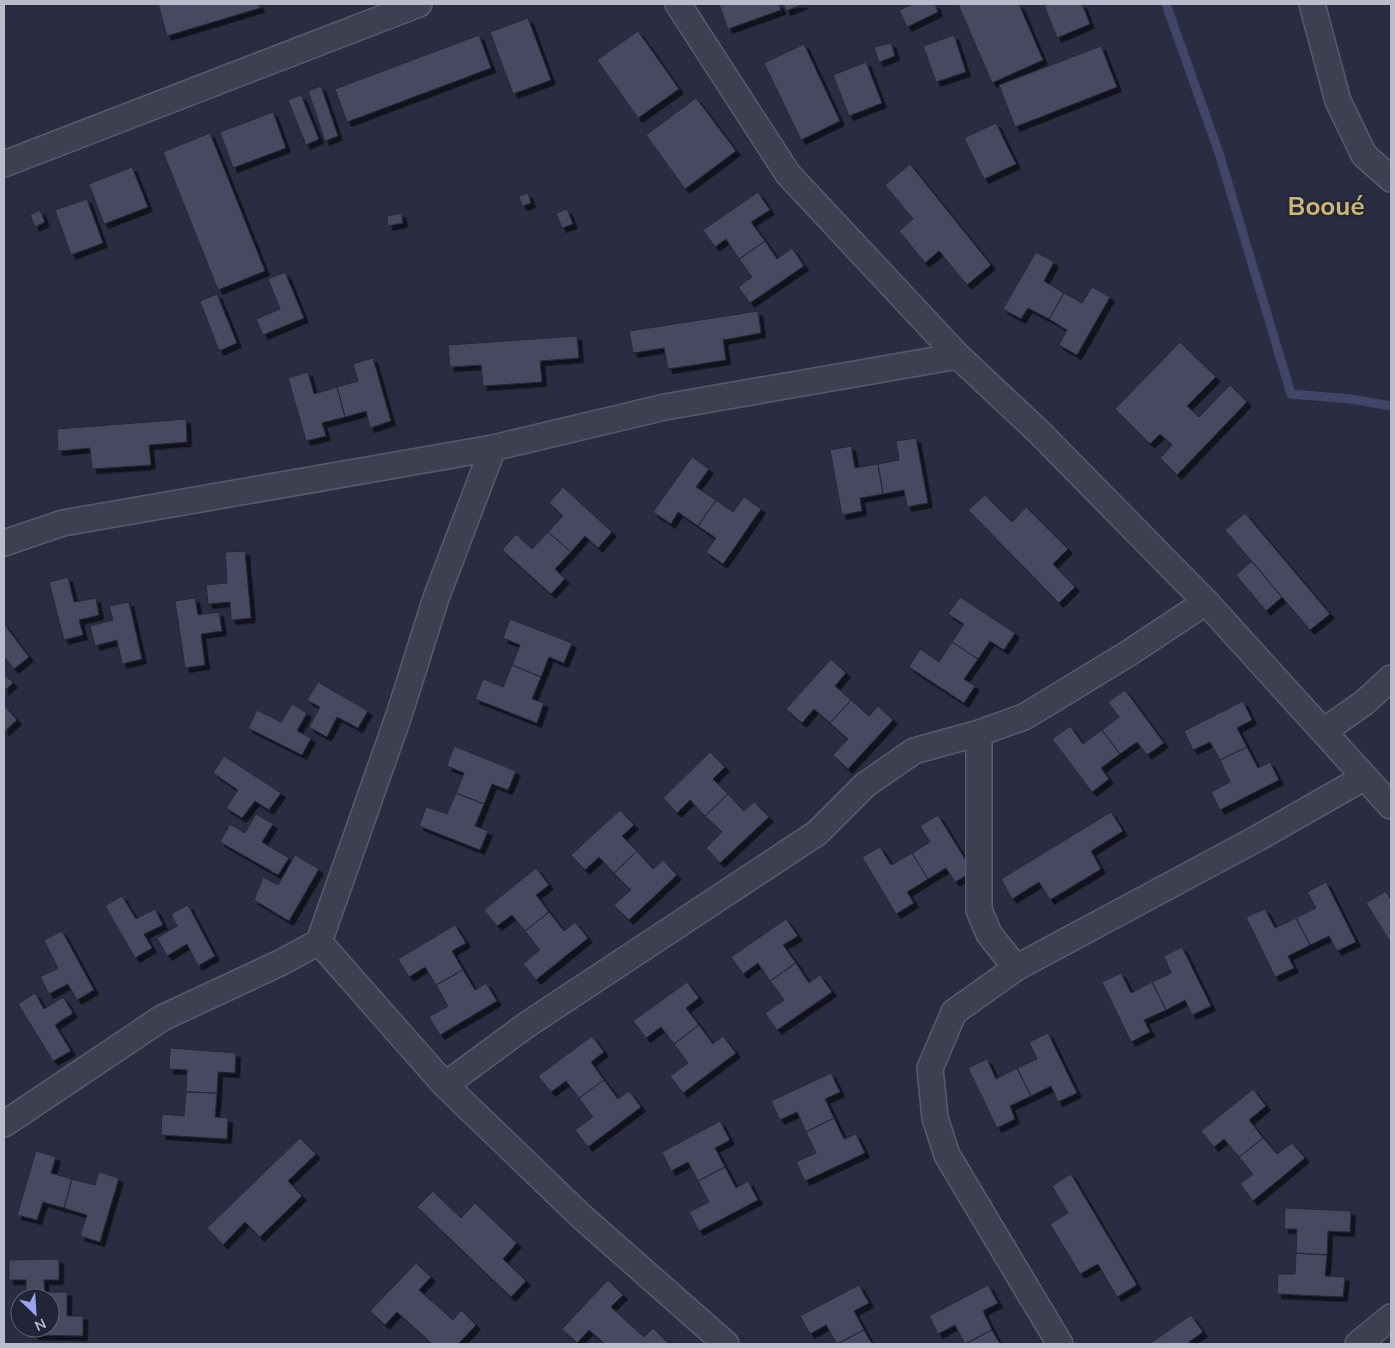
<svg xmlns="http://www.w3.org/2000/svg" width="1395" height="1348" font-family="'Nunito Sans',sans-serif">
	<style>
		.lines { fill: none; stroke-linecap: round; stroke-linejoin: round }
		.stream { stroke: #414668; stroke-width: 9 }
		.building { fill: #464a61; stroke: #252738; filter: url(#shadow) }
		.street-casing { stroke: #595b6b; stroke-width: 28 }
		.street { stroke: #3e4051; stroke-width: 25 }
		.labels { text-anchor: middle; stroke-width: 4; stroke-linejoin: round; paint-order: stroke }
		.town-label { font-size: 26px; font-weight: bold; fill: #cdb574; stroke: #222537 }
	</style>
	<defs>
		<filter id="shadow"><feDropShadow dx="4.5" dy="4.5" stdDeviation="0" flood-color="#0009"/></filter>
	</defs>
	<rect width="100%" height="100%" fill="#2a2d41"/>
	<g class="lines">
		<path class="stream" d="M1166,4L1219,153L1291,394L1351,399L1391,406"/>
	</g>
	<path class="building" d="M158,4H259L260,8L167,36Z
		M719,4H779L781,10L728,29Z
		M783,4H804L786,11Z
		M913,4H935L938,12L907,27L899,10Z
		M958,4H1019L1043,60L992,83Z
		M1048,4H1082L1090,24L1057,38L1044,5Z
		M528,18L551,80L513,94L490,32Z
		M638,31L679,89L638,118L597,60Z
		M479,35L491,68L347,122L335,89Z
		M954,35L966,72L936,82L923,46Z
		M891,43L895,56L879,62L874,47Z
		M804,44L840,121L801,140L764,63Z
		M1101,46L1117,87L1015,127L999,85Z
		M866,62L882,103L849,116L833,75Z
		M321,86L338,136L325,141L308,91Z
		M301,95L319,139L306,145L288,100Z
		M696,98L736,151L685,189L646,135Z
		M273,112L286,148L233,168L220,132Z
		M996,123L1016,164L984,179L964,138Z
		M210,133L265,271L218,290L163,152Z
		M910,164L991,265L967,285L939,251L925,263L899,231L913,219L885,185Z
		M132,167L148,207L104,224L89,184Z
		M758,192L770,210L751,222L765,241L739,259L726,239L715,247L703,230Z
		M528,193L531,203L522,206L519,196Z
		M87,199L103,243L71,255L55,210Z
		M567,209L573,224L562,228L556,213Z
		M40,210L45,222L35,227L30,215Z
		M401,213L403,223L388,226L387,216Z
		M765,241L777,259L792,248L804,266L750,303L738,287L752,277L739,259Z
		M1036,252L1054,262L1044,281L1064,293L1049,319L1028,308L1021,319L1003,309Z
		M285,272L304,318L263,335L256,319L280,309L268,279Z
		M1092,287L1110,297L1077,355L1059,345L1067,330L1049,319L1064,293L1082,303Z
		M217,294L237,343L219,351L200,301Z
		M758,311L761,333L723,340L726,360L668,369L664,348L633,353L629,331Z
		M577,336L579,358L540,361L542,382L483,386L481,365L450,367L448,345Z
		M1180,342L1216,377L1187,406L1199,417L1230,385L1247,402L1177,475L1160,458L1172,445L1160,434L1150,444L1115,409Z
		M373,358L391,421L370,428L366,411L345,417L337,387L358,381L353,364Z
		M308,372L314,394L337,387L345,417L322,423L326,436L306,441L288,378Z
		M186,419L187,442L149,445L151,465L92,469L90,448L58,451L57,429Z
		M916,438L928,503L907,507L904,490L883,494L878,464L899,460L896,441Z
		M851,446L855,468L878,464L883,494L860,498L862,511L842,515L830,450Z
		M692,457L709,469L696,487L716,500L698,526L678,512L671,524L653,512Z
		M563,487L612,532L598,548L585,536L571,552L548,532L563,516L549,503Z
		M985,495L1012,522L1026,507L1068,549L1053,564L1075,587L1059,603L968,510Z
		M744,497L761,509L723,564L706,552L716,538L698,526L716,500L733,512Z
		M1245,513L1330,614L1310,630L1225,530Z
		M548,532L571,552L555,569L565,579L551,594L502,550L516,534L532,549Z
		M245,551L251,618L231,620L230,602L208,604L206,585L227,583L225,552Z
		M1252,561L1282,597L1266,611L1236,575Z
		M68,577L74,602L96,598L99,615L79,620L83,635L64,640L49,582Z
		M960,597L1015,633L1004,650L990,641L978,659L952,642L964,624L948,614Z
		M195,598L198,615L219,612L222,631L201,634L205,665L185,668L175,601Z
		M129,602L142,659L122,664L117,640L95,646L90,626L113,620L109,606Z
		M510,619L572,643L564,663L549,657L541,677L512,665L520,645L503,638Z
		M4,624L29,657L14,669L4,657Z
		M952,642L978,659L964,679L975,686L964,703L909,667L920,649L939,662Z
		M831,659L846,673L835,686L851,700L830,723L814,709L802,723L786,709Z
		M512,665L541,677L532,699L544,703L537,723L475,699L483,679L503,687Z
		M4,674L13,683L4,691Z
		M318,682L368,711L358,728L337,717L327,737L309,727L320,707L307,700Z
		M1125,690L1164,743L1147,755L1137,742L1120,754L1102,730L1119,717L1108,702Z
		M851,700L869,716L878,706L893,720L848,769L833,755L848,739L830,723Z
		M1243,701L1252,720L1237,728L1247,747L1220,760L1210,742L1193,750L1184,731Z
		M292,704L307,713L297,731L311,738L302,755L248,728L257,710L281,722Z
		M4,705L17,720L4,732Z
		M1070,726L1083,744L1102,730L1120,754L1101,768L1109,779L1092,792L1052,739Z
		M454,746L516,771L508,790L492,784L484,804L456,793L464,773L447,766Z
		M1247,747L1258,768L1270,762L1279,780L1220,810L1211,792L1230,782L1220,760Z
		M710,752L725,767L713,779L728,794L705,816L690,800L677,813L663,798Z
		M224,756L281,793L269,810L255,801L242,818L226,808L238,790L213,773Z
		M456,793L484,804L475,826L488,831L480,850L419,826L426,807L447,814Z
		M728,794L744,811L754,802L769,817L720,863L706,848L722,832L705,816Z
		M620,810L634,825L622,836L637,851L614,873L599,857L585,870L571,855Z
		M1111,812L1123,831L1091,851L1101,869L1050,900L1039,882L1012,899L1001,879Z
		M256,814L273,824L262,842L289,858L278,875L220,842L230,824L245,833Z
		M938,815L973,872L955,882L946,868L928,879L912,853L930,842L920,826Z
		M880,847L891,865L912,853L928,879L907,892L914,903L896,914L862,857Z
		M637,851L653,869L663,860L677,875L629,920L614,905L631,890L614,873Z
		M295,855L319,869L289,921L254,900L263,877L278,885Z
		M536,868L549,885L536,895L549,912L525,931L512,915L497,926L484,910Z
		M1326,882L1356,942L1337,951L1329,936L1310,945L1296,918L1316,908L1307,892Z
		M1386,891L1391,900V943L1366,903Z
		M122,896L136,919L155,909L163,925L144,934L152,948L135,958L105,906Z
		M188,905L215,956L198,966L187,944L167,956L157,938L177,926L171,914Z
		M1265,909L1275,928L1296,918L1310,945L1288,956L1294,968L1275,977L1246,917Z
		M549,912L564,931L575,922L588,938L536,980L523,964L540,950L525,931Z
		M786,919L798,936L783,945L796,963L770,981L758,963L743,974L731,957Z
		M455,925L466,943L452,951L463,970L436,985L425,967L409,977L398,959Z
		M62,931L94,990L77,1000L68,984L49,994L40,977L58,968L44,940Z
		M1182,947L1211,1006L1192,1015L1185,1000L1166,1010L1152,982L1171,973L1164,956Z
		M796,963L809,983L820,975L832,992L777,1030L765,1013L784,1000L770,981Z
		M463,970L475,990L486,983L497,1001L440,1035L429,1017L448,1006L436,985Z
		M1121,973L1131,993L1152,982L1166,1010L1144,1020L1150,1032L1131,1042L1102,982Z
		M687,982L699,998L686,1008L699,1025L674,1044L661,1027L646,1038L633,1021Z
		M35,993L44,1009L63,997L73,1013L55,1025L71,1051L53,1061L18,1004Z
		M699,1025L713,1044L723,1036L736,1053L683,1093L670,1076L688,1063L674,1044Z
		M1048,1033L1077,1093L1058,1102L1051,1086L1031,1096L1017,1068L1037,1059L1029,1042Z
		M592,1036L604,1052L591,1062L604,1080L579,1098L566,1081L551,1092L538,1076Z
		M170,1048L236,1053L235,1073L218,1072L217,1093L186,1092L187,1070L169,1069Z
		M987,1059L996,1079L1017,1068L1031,1096L1010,1106L1015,1119L997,1128L968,1068Z
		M831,1073L840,1092L825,1099L834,1118L806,1132L797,1112L780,1120L771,1101Z
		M604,1080L618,1099L629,1091L641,1107L588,1147L575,1130L593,1117L579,1098Z
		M1253,1089L1266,1106L1249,1120L1263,1138L1239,1157L1224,1139L1214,1147L1201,1131Z
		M186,1092L217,1093L215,1117L228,1118L227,1139L161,1135L162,1114L184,1116Z
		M834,1118L844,1139L856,1134L865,1153L805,1181L796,1162L816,1153L806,1132Z
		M720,1121L730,1140L715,1148L725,1167L698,1181L688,1162L671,1171L662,1152Z
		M300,1138L316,1154L288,1181L302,1196L260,1237L245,1222L223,1245L207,1228Z
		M1263,1138L1277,1154L1292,1143L1305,1158L1253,1201L1240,1184L1253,1174L1239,1157Z
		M36,1151L56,1157L51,1173L72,1179L64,1208L43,1202L37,1220L17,1215Z
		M725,1167L736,1188L748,1181L758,1200L699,1231L689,1212L709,1202L698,1181Z
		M99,1172L119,1178L100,1242L80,1236L87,1215L64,1208L72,1179L95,1185Z
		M1071,1174L1137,1285L1117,1297L1098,1264L1080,1274L1050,1224L1068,1213L1052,1186Z
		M433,1191L461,1218L475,1203L517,1243L503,1259L526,1281L511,1297L417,1207Z
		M1285,1208L1351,1211L1350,1232L1328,1231L1327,1255L1296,1253L1297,1229H1284Z
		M1296,1253L1327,1255L1325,1276L1345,1277L1343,1297L1277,1294L1278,1274H1295Z
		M59,1259V1280H44L45,1298H26V1280H9V1260Z
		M416,1263L431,1277L419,1290L453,1320L461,1310L476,1325L458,1344H429L431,1343L397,1312L385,1325L370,1311Z
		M608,1280L623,1295L611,1307L644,1337L653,1328L668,1343L667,1344H605L589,1330L577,1343L562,1329Z
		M859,1285L869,1303L854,1311L864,1330L837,1344L826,1325L810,1334L800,1316Z
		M988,1285L998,1303L983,1311L992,1330L965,1344L955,1325L938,1334L929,1316Z
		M48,1292H67V1316H83V1336L33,1335V1328H50V1298H48Z
		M1191,1315L1203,1332L1189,1342L1191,1344H1149Z
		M864,1330L872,1344H837Z
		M992,1330L1000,1344H965Z"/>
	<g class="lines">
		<defs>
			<path id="street" d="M678,4L788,174L958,356L1039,432L1206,602L1391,806
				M1312,4L1338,101L1364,155L1391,179
				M4,164L419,4
				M4,543L63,523L493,448L665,407L958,356
				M1324,731L1365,702L1391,678
				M979,733V910L989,934L1016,968
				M319,942L445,1085L582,1217L726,1344
				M445,1085L528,1024L817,833L865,785L914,751L979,733L1024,717L1129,653L1206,602
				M4,1124L162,1018L280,963L319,942L399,715L436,598L493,448
				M1060,1344L947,1155L935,1118L930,1068L954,1012L1016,968L1258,838L1365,777
				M1358,1344L1391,1317"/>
		</defs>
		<use href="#street" class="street-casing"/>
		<use href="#street" class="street"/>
	</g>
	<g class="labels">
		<g class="town-label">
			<text x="1326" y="215">Booué</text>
		</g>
	</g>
	<rect width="1395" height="1348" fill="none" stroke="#bbbccb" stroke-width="10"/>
	<g transform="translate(35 1313) rotate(155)"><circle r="24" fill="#222537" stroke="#5f6172"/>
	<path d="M0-4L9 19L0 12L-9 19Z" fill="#9ca3ef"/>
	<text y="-8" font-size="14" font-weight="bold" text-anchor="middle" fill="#bbbccb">N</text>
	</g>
</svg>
